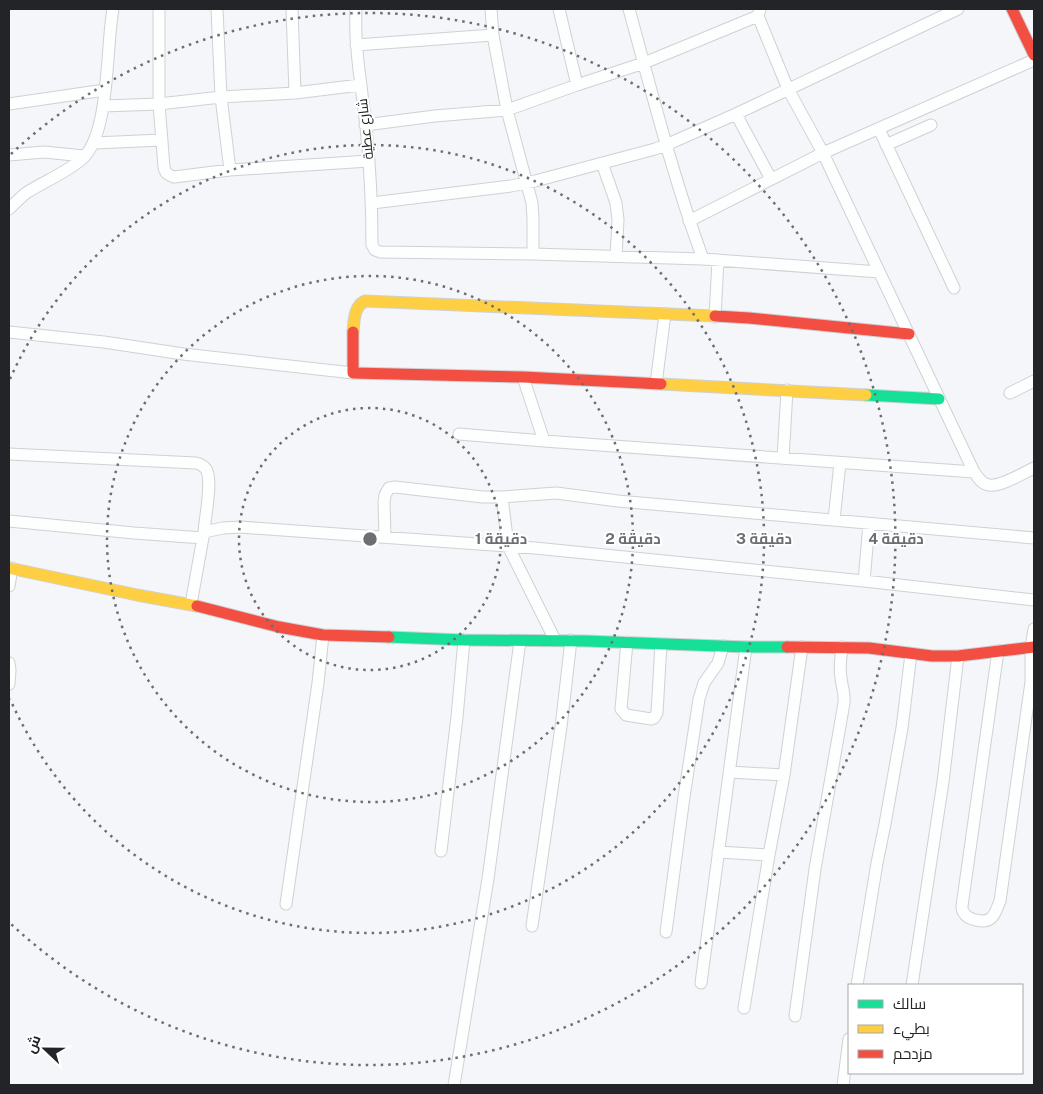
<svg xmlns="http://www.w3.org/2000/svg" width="1043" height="1094" font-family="'Public Sans',Cairo,sans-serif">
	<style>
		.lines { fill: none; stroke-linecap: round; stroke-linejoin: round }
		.street-casing { stroke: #cfd1d4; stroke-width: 13 }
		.fast-casing { stroke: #cfd1d4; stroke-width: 13 }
		.slow-casing { stroke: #cfd1d4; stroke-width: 13 }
		.jam-casing { stroke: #cfd1d4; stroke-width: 13 }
		.street { stroke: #fdfefe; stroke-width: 11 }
		.fast { stroke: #16e098; stroke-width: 11 }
		.slow { stroke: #ffcf43; stroke-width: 11 }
		.jam { stroke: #f24e42; stroke-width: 11 }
		.ring { fill: none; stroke: #6c6e71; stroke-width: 2.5; stroke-dasharray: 2.5 5 }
		.labels { text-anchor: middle; stroke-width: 4; stroke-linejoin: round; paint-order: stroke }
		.street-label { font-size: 14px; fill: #222427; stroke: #fff }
		.centre { fill: #6c6e71; stroke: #fff; stroke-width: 2.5 }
		.ring-label { font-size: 15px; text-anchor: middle; font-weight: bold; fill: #6c6e71; stroke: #fff; stroke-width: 4; stroke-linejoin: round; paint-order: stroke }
	</style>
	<rect width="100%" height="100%" fill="#f4f6fa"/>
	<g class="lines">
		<defs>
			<path id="street" d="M159,9V104L164,167C165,173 168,175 174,177L230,170L369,161
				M292,9L295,93
				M356,9C354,48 362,88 366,127C370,166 372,206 372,245L375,250L380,252L533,254L703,259L879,272
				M491,9L493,35L507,110L532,203L533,219V254
				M559,9L577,85
				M629,9C652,93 673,177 703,259
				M760,9L758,16L788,89L823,153L974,472C978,478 982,484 989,485C1001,487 1023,473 1034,468
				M356,45L493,35
				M9,104L105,90
				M103,106L159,104L221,97L217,9
				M736,114L771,179
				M365,125L435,116L507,110L577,85L644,63L758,16
				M879,129L954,288
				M94,143L162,140
				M886,145L931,125
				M9,155L44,152L84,156
				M602,163L616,203L618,220L616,256
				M230,170L221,97L295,93L360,85
				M372,203L511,186L535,181L655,149L666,145L736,114L958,9
				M9,209C14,204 20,198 26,193C43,182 70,171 84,157C110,130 106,46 113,9
				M689,221L823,153L1034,60
				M715,317L718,260
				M9,332L104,342L183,354L353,373
				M523,377L544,441
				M656,384L665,314
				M1010,393L1034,381
				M459,434L544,441L974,472
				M9,454L196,463C200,464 203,465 206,469C213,480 205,517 204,532
				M783,459L787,390
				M502,497L508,546L555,640
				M834,520L840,463
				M9,521L134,533L203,538
				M385,537L384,503L385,495L389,488L395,487L483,497H502L556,493L618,501L1034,538
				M864,581L869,524
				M9,586L12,568
				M191,604L204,532L223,528L240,527L535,548L864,581L1034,600
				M627,642L621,709L626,715L651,719L654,718L657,713L661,644
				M998,651L962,906C962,908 962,911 964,913C968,920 984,923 990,919C996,915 997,907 1000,901L1031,682V647L1034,629
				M9,663L10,670L9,684
				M729,772L784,775
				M441,851L457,717L464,640
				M718,852L769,855
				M286,904L318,683L323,635
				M532,926L561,727L571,640
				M666,932L684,797L699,699L704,683L718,663L723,646
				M701,983L746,647
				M857,985L877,863L885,824L902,728L911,654
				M912,985L943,782L958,656
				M744,1008L769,855L784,775L802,647
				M795,1016L815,869L844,703C845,692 842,688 841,678C839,668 841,657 842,647
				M454,1085L488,879L520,641
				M843,1085L849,1039"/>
			<path id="fast" d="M866,395L939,399
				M389,637L464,640L586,641L746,647H787"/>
			<path id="slow" d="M353,332C354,321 354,306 365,301L715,316
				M661,384L866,395
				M9,568L137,595L197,606"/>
			<path id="jam" d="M1012,9L1034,55
				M715,316L749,318L909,334
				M353,332V373L523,377L661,384
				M197,606L279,627L323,635L389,637
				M787,647L869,648L932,656H958L1034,647"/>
		</defs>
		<use href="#street" class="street-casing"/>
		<use href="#fast" class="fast-casing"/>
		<use href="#slow" class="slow-casing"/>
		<use href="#jam" class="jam-casing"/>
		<use href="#street" class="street"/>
		<use href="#fast" class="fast"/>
		<use href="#slow" class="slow"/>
		<use href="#jam" class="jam"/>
	</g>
	<g class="ring">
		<circle cx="370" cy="539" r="131"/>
		<circle cx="370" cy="539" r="263"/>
		<path d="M10 379A394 394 0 1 1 10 699"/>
		<path d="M11 154A526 526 0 1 1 11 924"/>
	</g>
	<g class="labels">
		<g class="street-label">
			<text transform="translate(365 129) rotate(-96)" y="5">شارع عطية</text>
		</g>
	</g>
	<circle cx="370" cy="539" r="8" class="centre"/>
	<g class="ring-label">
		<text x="501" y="544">1 دقيقة</text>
		<text x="633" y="544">2 دقيقة</text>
		<text x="764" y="544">3 دقيقة</text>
		<text x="896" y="544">4 دقيقة</text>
	</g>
	<rect width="1043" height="1094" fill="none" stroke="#222427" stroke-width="20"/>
	<rect x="848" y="984" width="175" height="90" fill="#ffffff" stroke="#a7a7a9"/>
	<rect x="858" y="1000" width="25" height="8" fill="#16e098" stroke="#a7a7a9"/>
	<text x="893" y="1009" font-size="15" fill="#222427">سالك</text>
	<rect x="858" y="1025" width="25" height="8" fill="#ffcf43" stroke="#a7a7a9"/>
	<text x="893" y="1034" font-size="15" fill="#222427">بطيء</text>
	<rect x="858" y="1050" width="25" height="8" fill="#f24e42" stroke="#a7a7a9"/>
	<text x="893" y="1059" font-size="15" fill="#222427">مزدحم</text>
	<g transform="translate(45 1049) rotate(292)" stroke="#ffffff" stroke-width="4" paint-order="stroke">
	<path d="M0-4L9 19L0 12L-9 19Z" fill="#222427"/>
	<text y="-8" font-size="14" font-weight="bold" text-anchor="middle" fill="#222427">ش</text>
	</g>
</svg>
